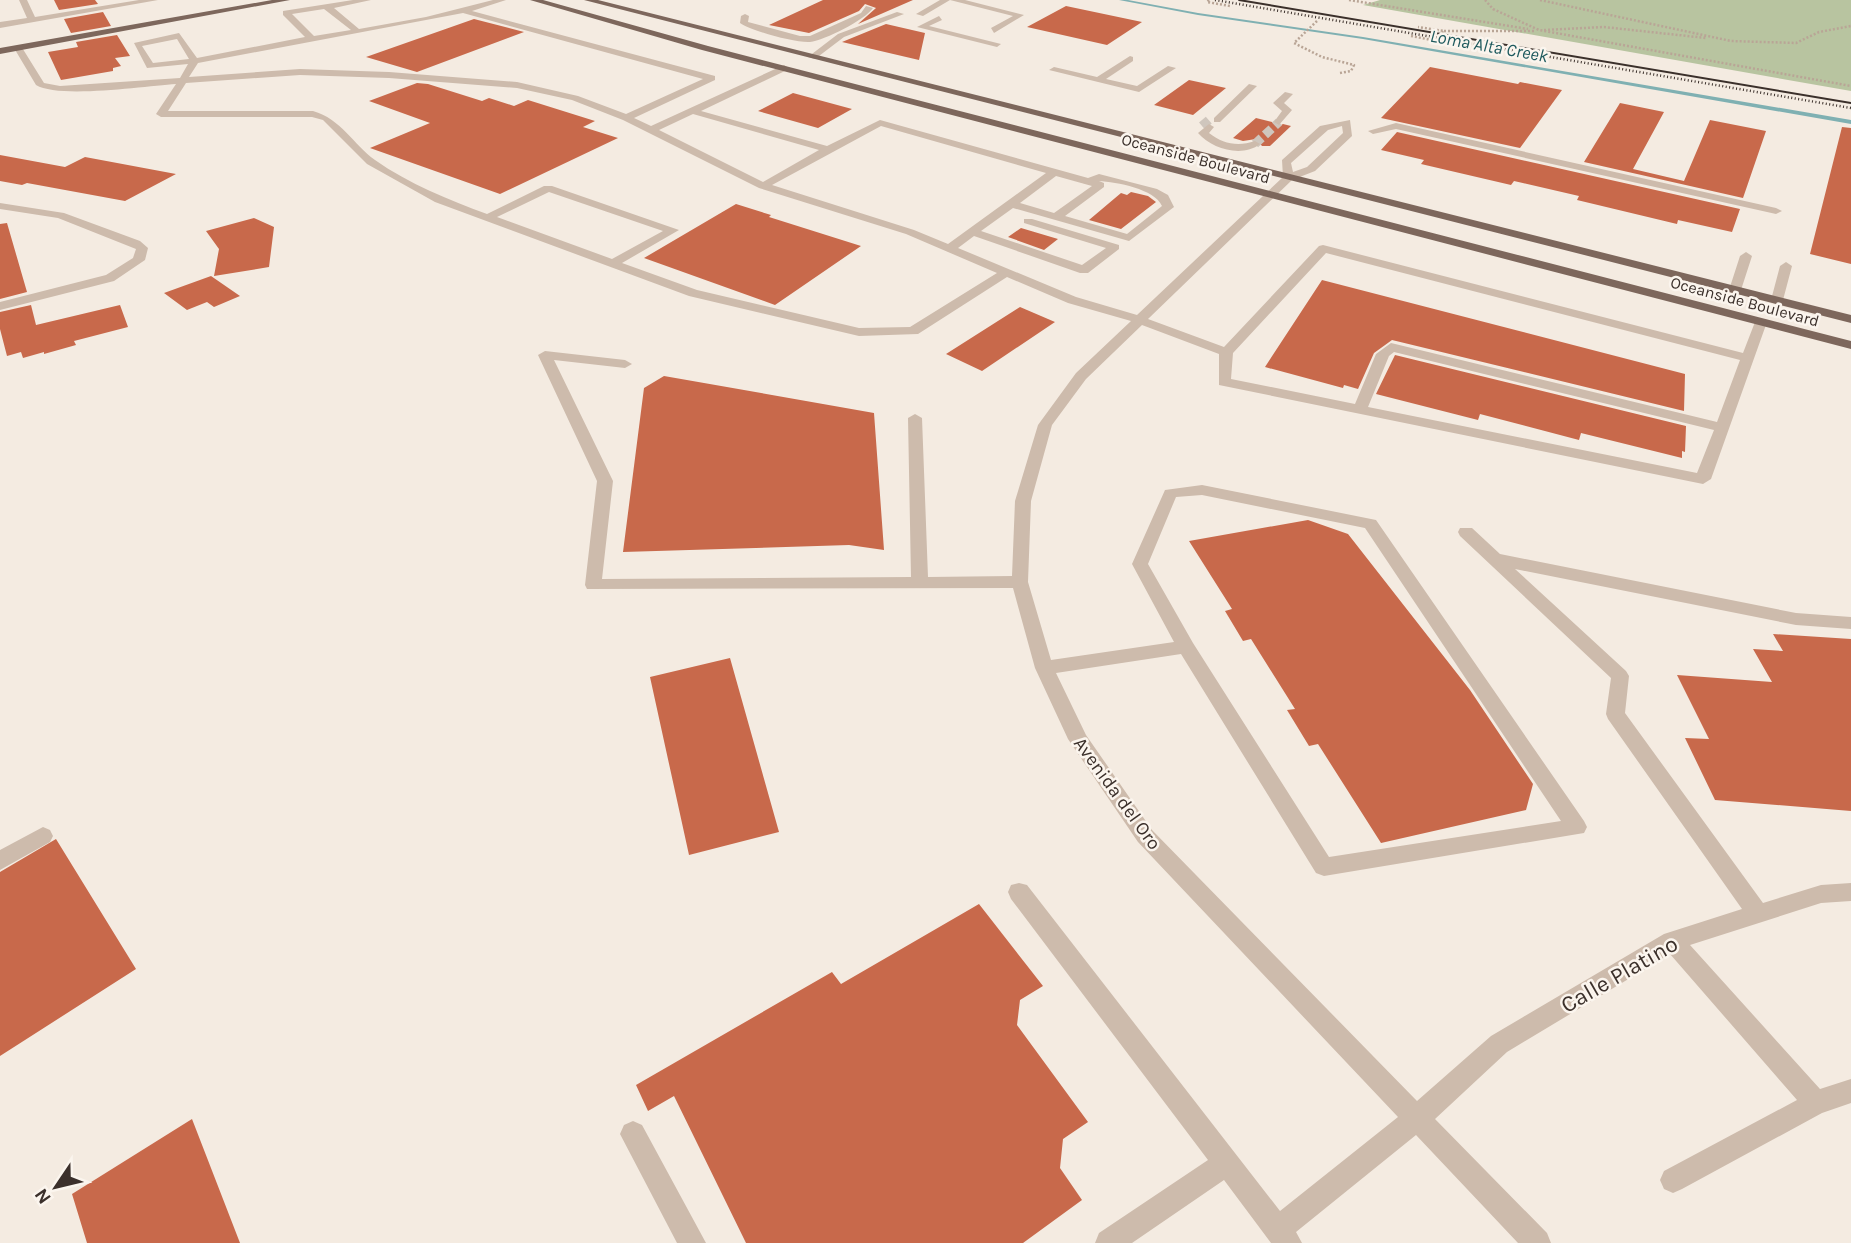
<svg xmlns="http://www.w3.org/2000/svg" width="1851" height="1243" font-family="Karla,sans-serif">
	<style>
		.green { fill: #b8c4a0 }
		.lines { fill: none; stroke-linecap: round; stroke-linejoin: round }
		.stream { fill: #7fb0b2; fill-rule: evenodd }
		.building { fill: #c8694b }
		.minor-tunnel { stroke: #cfc6bd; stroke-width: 9; stroke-dasharray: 9 4.5; stroke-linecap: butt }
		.path { stroke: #b9a596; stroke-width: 2.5; stroke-dasharray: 2 2; stroke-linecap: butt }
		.minor { fill: #cdbbac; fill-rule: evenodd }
		.major { fill: #7d675c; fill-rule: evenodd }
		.tram { stroke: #3b302b; stroke-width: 2 }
		.rail { stroke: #3b302b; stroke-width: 2.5; stroke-dasharray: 1 2.5; stroke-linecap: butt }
		.labels { text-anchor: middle; stroke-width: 5; stroke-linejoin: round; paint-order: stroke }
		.far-street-label { font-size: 16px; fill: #3b302b; stroke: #fbf5ee }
		.far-water-label { font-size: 18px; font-style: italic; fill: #1f5a5e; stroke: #fbf5ee }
		.street-label { font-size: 19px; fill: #3b302b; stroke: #fbf5ee }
		.near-street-label { font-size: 23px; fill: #3b302b; stroke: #fbf5ee }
	</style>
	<rect width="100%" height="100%" fill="#f4ebe1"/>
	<path class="green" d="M1380,0H1851V91L1363,5Z"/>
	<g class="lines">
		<path class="stream" d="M1119,0H1128L1198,13L1363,37L1851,120V124L1363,39L1198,15Z"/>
	</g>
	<path class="building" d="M54,0H95L98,4L59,10Z
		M823,0H913L858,24L876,8L865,4L859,11L809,33L769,25Z
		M1066,6L1142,22L1107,45L1027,27Z
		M103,12L111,26L71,33L64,19Z
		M474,19L524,32L417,72L366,57Z
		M886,24L925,33L919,60L842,42Z
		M117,35L130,56L115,58L121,66L113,68V71L61,80L48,52L78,47L76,42Z
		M1430,67L1518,84L1520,82L1562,90L1520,148L1381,118Z
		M1189,80L1226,88L1193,115L1154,105Z
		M417,83L428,84L482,101L489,98L514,106L528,100L595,121L583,127L618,138L500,194L370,148L430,123L369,101Z
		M793,93L852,109L818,128L758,111Z
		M1620,103L1664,112L1633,169L1684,181L1710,120L1766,131L1743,198L1584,162Z
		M1256,118L1272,122L1278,127L1283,124L1291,126L1270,146H1262L1256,139L1243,141L1233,138Z
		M1842,127L1851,128V264L1810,254Z
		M1397,132L1740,209L1732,232L1678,220L1677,224L1577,200L1579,196L1514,181L1511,185L1421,164L1424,160L1381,150Z
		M0,155L65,167L85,157L176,174L125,201L27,183L22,185L0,181Z
		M1131,192L1148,196L1156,202L1121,229L1089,220L1121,193L1127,195Z
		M736,204L771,215L769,217L861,246L775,305L644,258Z
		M254,218L274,227L269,267L214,276L219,249L206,231Z
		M7,223L27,292L0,299V224Z
		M1021,228L1058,239L1044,250L1008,237Z
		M211,276L240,296L214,307L207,302L187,310L164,293Z
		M1322,280L1685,374L1684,411L1392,340L1374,353L1358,389L1344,385L1343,388L1265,367Z
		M31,305L36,325L120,305L128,327L74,341L76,345L44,354V352L23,358L21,352L7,356L0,329V312Z
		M1020,307L1055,322L982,371L946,354Z
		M1395,355L1686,426L1685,452L1682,451V458L1581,433L1579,440L1480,414L1478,420L1376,394Z
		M664,376L874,413L884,550L849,545L623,552L644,388Z
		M1308,520L1348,534L1470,690L1533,784L1526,810L1381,843L1318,744L1309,746L1287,710L1295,709L1251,639L1243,641L1225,611L1232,609L1189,541Z
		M1773,634L1851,639V811L1715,800L1685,738L1709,739L1677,675L1772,682L1753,649L1783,651Z
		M730,658L779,832L689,855L650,677Z
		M56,839L136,969L0,1056V872Z
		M979,904L1043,986L1020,1000L1017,1025L1088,1122L1063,1139L1060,1168L1082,1200L1023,1243H746L674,1096L648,1111L636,1085L832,972L841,984Z
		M192,1119L240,1243H87L72,1194Z"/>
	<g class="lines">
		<path class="minor-tunnel" d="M1202,126L1210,119
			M1255,144L1279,122"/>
		<path class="path" d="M1209,0L1207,2L1230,6
			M1349,0L1528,29
			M1485,0L1493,9L1539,30L1851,86
			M1540,0L1731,41L1796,43L1819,32L1851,26
			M1317,21L1294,43L1322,57L1354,65L1351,71L1340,73
			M1544,30L1604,27L1706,38
			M1444,31H1535
			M1411,36L1437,41L1444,31L1418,27"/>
		<path class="minor" d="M19,0H27L35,17L139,0H158L0,28V22L27,18Z
			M353,0H371L334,8L359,29L426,17L493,0H506L472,11L715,76V80L634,118L651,126L784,65L789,68L787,70L701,111L827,146L880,120L1088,178L1099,174L1157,189L1168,195L1174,207L1129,241L1013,208L981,231L1082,265L1106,248L1024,223V219H1032L1119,245V249L1088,273H1080L974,236L958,248L1076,297L1137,315L1283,177L1282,160L1320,126L1350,120L1352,136L1315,171L1292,180L1148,319L1224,347L1319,246L1323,245L1743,353L1755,322L1756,319H1766L1767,322L1711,479L1703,484L1219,385V354L1142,325L1086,379L1052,425L1031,501L1028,582L1051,660L1174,642L1132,564L1165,490L1202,485L1376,520L1584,821L1587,827L1584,833L1324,876L1316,873L1181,654L1056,673L1086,735L1152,830L1417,1101L1491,1036L1664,934L1742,909L1608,719L1606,714L1611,678L1460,536L1458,532L1460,528H1472L1500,554L1796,613L1851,617V629L1796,625L1515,569L1626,671L1629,676L1625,713L1763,903L1821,885L1851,883V901L1821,903L1690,945L1820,1089L1851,1079V1103L1822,1113L1682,1189L1673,1193L1664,1189L1660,1180L1664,1171L1797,1100L1670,954L1507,1052L1435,1119L1547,1233L1551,1243H1518L1416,1135L1296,1232L1302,1243H1271L1224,1180L1132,1243H1095L1099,1233L1208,1160L1011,899L1008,892L1011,885L1019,883L1027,885L1280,1211L1398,1117L1138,842L1068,739L1035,668L1013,588L587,589L585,585L597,481L538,355L545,351L625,360L632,364L625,368L554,360L613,481L602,579L911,577L908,418L915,414L922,418L928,577L1012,576L1015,501L1038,425L1076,373L1131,321L1068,303L1007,277L918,334L859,336L689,296L435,202L367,164L323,120L312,117H161L156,114L176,84C145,86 59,99 36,85L14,48L21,46L44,83L60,86L180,78L188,64L147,68L134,43L179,33L197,58L305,37L283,15V11ZM324,9L351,30L314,36L292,14ZM463,13L703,79L626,114L578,96L517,82L389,72L300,69L189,77L198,63ZM177,39L189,59L153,63L142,46ZM300,75L389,78L517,88L572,100L623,120L759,188L906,234L997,273L910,327L859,328L697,290L622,263L679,230L552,186H544L487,214C449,200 409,184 375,160C353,144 341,119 313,111H168L186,83ZM693,114L819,150L763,182L659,130ZM881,126L1046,173L948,244L914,230L772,185ZM1342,126L1343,133L1307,167L1293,172L1291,163L1328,130ZM1056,176L1092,186L1054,213L1020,203ZM1099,181C1116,182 1155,189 1162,206L1127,234L1065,216L1104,187V183ZM549,192L663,231L612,259L497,217ZM1326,253L1740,360L1717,422L1391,343L1376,354L1355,404L1231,379L1233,353ZM1394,352L1714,430L1697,473L1368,407L1389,356ZM1202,495L1365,528L1561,821L1329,857L1193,643L1148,564L1176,497Z
			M940,0H950L923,16L916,14Z
			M950,0H965L1024,15L994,33L991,28L1013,16Z
			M866,6L873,8C865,20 825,40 810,42C795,43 752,31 740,23L741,16L745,14L749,16L748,22L800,36H810L861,13Z
			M897,12L904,14L844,37L815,59L808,57L838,34Z
			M939,16L942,20L929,26L1001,44L997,47L917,27Z
			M1130,56L1133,57V61L1106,79L1137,86L1168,66L1176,68L1139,92L1049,70L1054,67L1097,77Z
			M1249,84L1257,86L1220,122H1214V118Z
			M1285,92L1293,94L1284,103L1292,110L1279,125L1274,122L1282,111L1273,103Z
			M1396,123L1776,208L1782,211L1776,214L1396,129L1373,134L1368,131Z
			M1209,124L1214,127L1209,133C1223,144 1238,147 1255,141L1260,144C1242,158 1212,149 1198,133Z
			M0,203L64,213L140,241L148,248L145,260L114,281L0,310V302L106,275L133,258L136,249L58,218L0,209Z
			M1746,252L1752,256L1741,290L1739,293H1731L1729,290L1740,256Z
			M1786,262L1792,266L1783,300L1777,304L1773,303L1771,300L1780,266Z
			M43,827L50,830L53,836L50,842L0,870V850Z
			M633,1121L642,1125L706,1243H677L620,1134L624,1125Z"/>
		<path class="major" d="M272,0H290L0,54V48Z
			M530,0H543L708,46L1851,341V349L702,50Z
			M584,0H598L1851,315V323Z"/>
		<path class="tram" d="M1239,0L1851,103"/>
		<path class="rail" d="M1215,0L1851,108"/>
	</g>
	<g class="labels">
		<g class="far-street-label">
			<text transform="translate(1196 158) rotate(15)" y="6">Oceanside Boulevard</text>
			<text transform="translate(1745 301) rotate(15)" y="6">Oceanside Boulevard</text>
		</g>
		<g class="far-water-label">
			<text transform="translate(1489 46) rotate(10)" y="6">Loma Alta Creek</text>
		</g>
		<g class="street-label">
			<text transform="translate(1118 793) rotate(54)" y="7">Avenida del Oro</text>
		</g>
		<g class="near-street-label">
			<text transform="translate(1619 974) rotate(-30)" y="8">Calle Platino</text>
		</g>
	</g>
	<g transform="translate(56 1187) rotate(235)" stroke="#fbf5ee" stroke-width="5" paint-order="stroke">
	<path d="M0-5L12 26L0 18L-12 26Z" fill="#3b302b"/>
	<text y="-10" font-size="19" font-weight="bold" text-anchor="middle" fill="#3b302b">N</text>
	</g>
</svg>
